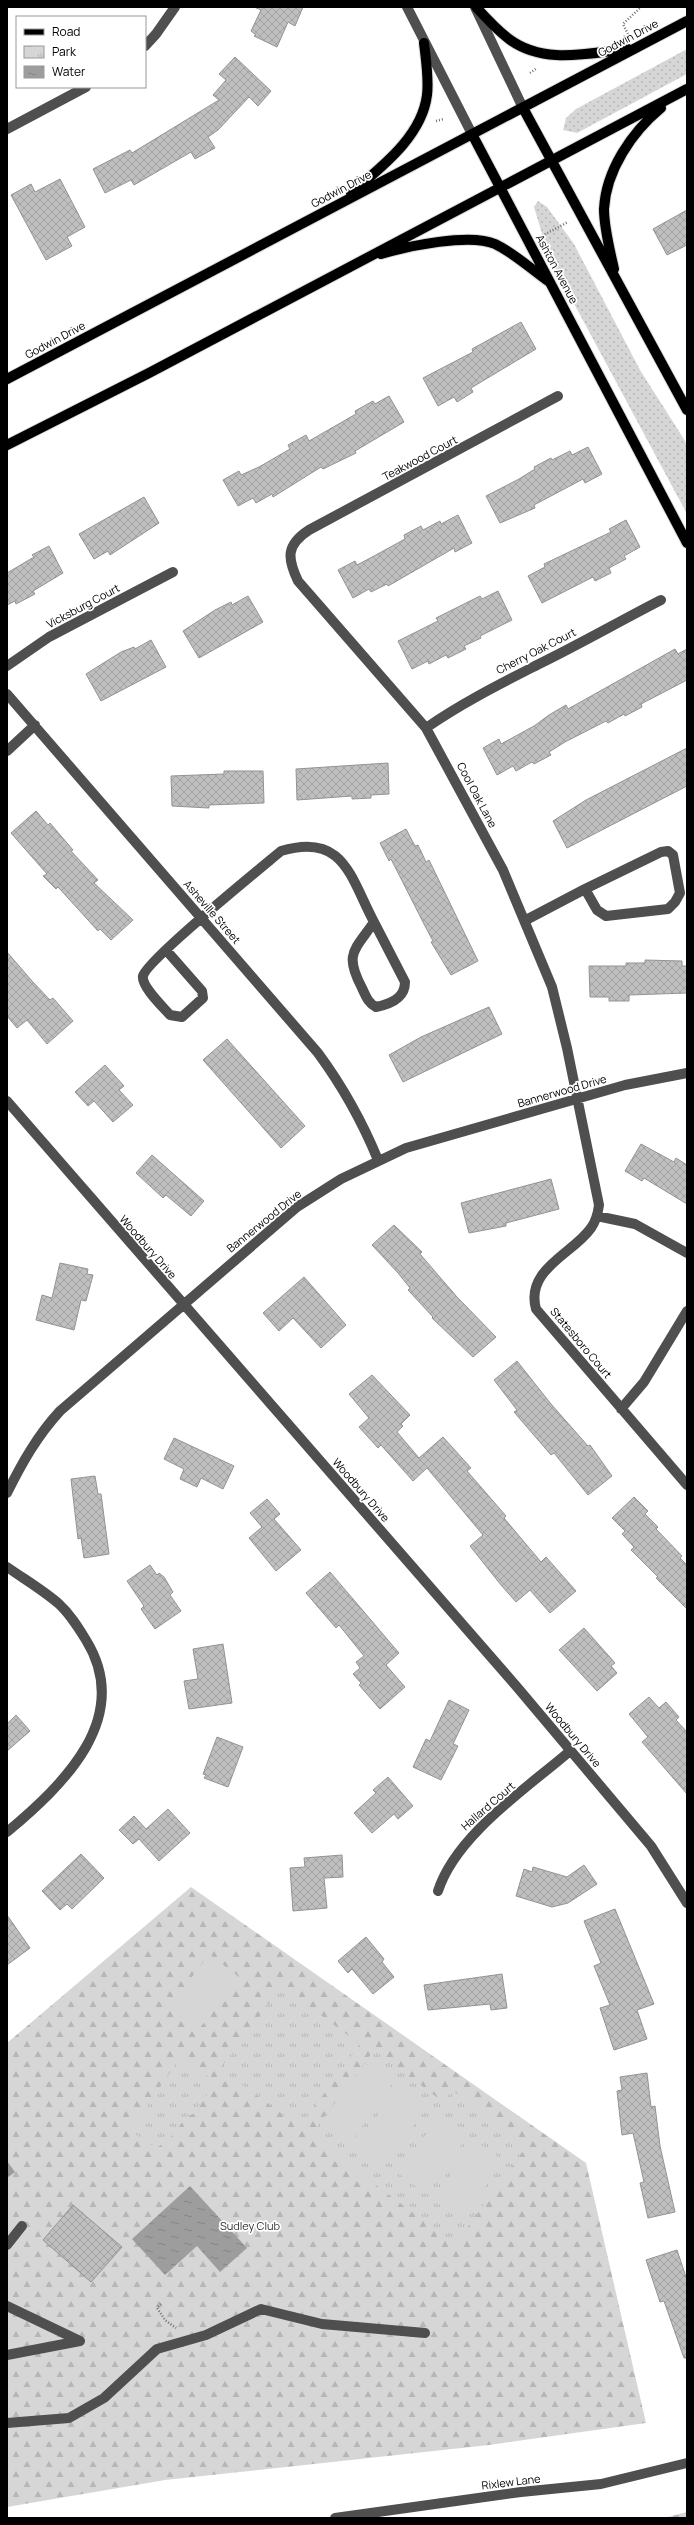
<svg xmlns="http://www.w3.org/2000/svg" width="694" height="2525" font-family="Manrope,sans-serif">
	<style>
		.grass { fill: url(#grass-dots) }
		.forest { fill: url(#forest-firs) }
		.park { fill: url(#park-tufts) }
		.pitch { fill: #d6d6d6 }
		.water { fill: url(#water-ripples) }
		.building { fill: url(#building-cross-hatch); stroke: #939393 }
		.lines { fill: none; stroke-linecap: round; stroke-linejoin: round }
		.major-casing { stroke: #dbdbdb; stroke-width: 12 }
		.path { stroke: #717171; stroke-width: 2.5; stroke-dasharray: 1 2; stroke-linecap: butt }
		.minor { stroke: #4f4f4f; stroke-width: 10 }
		.major { stroke: #000; stroke-width: 10 }
		.labels { text-anchor: middle; stroke-width: 3.5; stroke-linejoin: round; paint-order: stroke }
		.street-label { font-size: 11px; fill: #000; stroke: #fff }
		.park-label { font-size: 11px; fill: #2d2d2d; stroke: #fff }
	</style>
	<defs>
		<pattern id="grass-dots" width="8" height="8" patternUnits="userSpaceOnUse"><rect width="8" height="8" fill="#d6d6d6"/><path d="M2 2h.1M6 6h.1" fill="none" stroke="#b6b6b6" stroke-width="1.8" stroke-linecap="round"/></pattern>
		<pattern id="forest-firs" width="22" height="20" patternUnits="userSpaceOnUse"><rect width="22" height="20" fill="#d6d6d6"/><path d="M5 1l3.5 6h-7zM16 11l3.5 6h-7z" fill="#b6b6b6"/></pattern>
		<pattern id="park-tufts" width="24" height="20" patternUnits="userSpaceOnUse"><rect width="24" height="20" fill="#d6d6d6"/><path d="M3 7l-1-3M5 7V3M7 7l1-3M15 17l-1-3M17 17v-4M19 17l1-3" fill="none" stroke="#b6b6b6"/></pattern>
		<pattern id="water-ripples" width="26" height="14" patternUnits="userSpaceOnUse"><rect width="26" height="14" fill="#9d9d9d"/><path d="M2 4q2-2 4 0t4 0M15 11q2-2 4 0t4 0" fill="none" stroke="#858585"/></pattern>
		<pattern id="building-cross-hatch" width="8" height="8" patternUnits="userSpaceOnUse"><rect width="8" height="8" fill="#bfbfbf"/><path d="M0 0l8 8M0 8l8-8" fill="none" stroke="#a2a2a2"/></pattern>
	</defs>
	<rect width="100%" height="100%" fill="#fff"/>
	<path class="grass" d="M687,49V74L577,133L563,130L566,118L576,109Z
		M538,201L547,207L574,244L640,370L687,444V514L549,257L534,207Z"/>
	<path class="forest" d="M191,1887L586,2163L646,2423L489,2445L165,2480L7,2507V2043Z
		M687,2512V2518H664Z"/>
	<path class="park" d="M281,1986L360,2044L300,2127L220,2069Z
		M374,2050L443,2102L452,2090L527,2146L455,2244L310,2136Z
		M180,2058L216,2082L193,2114L186,2117L168,2141L156,2148L130,2131Z"/>
	<path class="pitch" d="M209,1954L239,1977L199,2029L170,2006Z
		M365,2063L393,2083L351,2142L322,2122Z
		M398,2087L426,2108L383,2167L355,2147Z
		M441,2114L469,2134L426,2194L398,2173Z
		M475,2140L503,2161L461,2220L433,2200Z"/>
	<path class="water" d="M7,2161L15,2172L7,2178Z
		M190,2186L247,2248L220,2272L197,2246L165,2275L132,2239Z"/>
	<path class="building" d="M254,7H303L295,26L288,22L277,47L254,36L256,35L251,31L261,10Z
		M235,57L271,91L258,106L249,97L218,130L208,137L215,148L195,159L191,152L134,185L131,180L105,193L93,169L130,150L132,153L219,100L213,95L226,80L219,74Z
		M60,179L85,227L67,237L72,246L46,260L11,195L31,184L35,192Z
		M687,210V245L667,255L653,229Z
		M521,322L536,349L471,388L473,392L457,402L454,397L438,406L423,378L473,352L472,349Z
		M389,396L404,422L355,451L356,453L323,469L321,467L273,497L272,494L256,503L253,498L238,506L223,480L239,471L241,475L259,467L290,449L288,445L306,435L309,441L356,414L355,411L373,401L375,404Z
		M588,447L602,474L585,483L583,479L534,505L535,508L500,523L486,496L519,479L535,469L534,467L551,458L552,460L570,451L572,455Z
		M144,497L159,523L110,555L108,551L94,559L79,534Z
		M458,515L472,543L455,552L454,548L388,586L387,584L371,592L369,589L353,598L338,570L355,561L357,565L374,556L405,539L404,535L421,526L423,530L440,521L441,524Z
		M626,520L640,547L624,556L626,559L609,568L611,573L595,581L593,577L542,603L528,576L545,567L544,564L611,532L609,529Z
		M49,546L63,573L33,591L35,594L16,604L15,601L7,605V573L34,557L32,555Z
		M498,591L512,620L480,636L481,638L464,646L466,649L448,658L446,655L429,664L428,661L412,669L398,641L438,621L436,618L480,596L482,599Z
		M248,596L263,622L199,658L183,631L215,610L231,602L232,605Z
		M151,640L166,667L101,701L86,674L121,652L134,647L135,649Z
		M675,649L678,654L687,649V680L641,704L642,707L625,716L624,714L608,723L606,721L565,742L549,752L551,755L534,764L532,762L516,771L513,766L497,775L483,748L499,739L501,744L534,726L549,715L566,705L568,709Z
		M687,748V786L567,848L553,821L586,800Z
		M388,763L389,794L371,795V798L352,799V796L297,800L296,769Z
		M224,771H263L264,803L209,805V808L172,806L171,776L224,774Z
		M36,811L48,825L50,823L73,850L71,851L98,880L94,883L133,920L111,940L100,929L98,931L58,887L56,889L43,876L47,874L11,833Z
		M406,829L415,846L418,845L426,862L429,860L478,961L451,975L431,942L433,941L425,926L391,859L389,861L380,843Z
		M7,952L32,981L50,1000L53,998L73,1021L47,1044L27,1020L17,1028L7,1016Z
		M645,960L682,961V966H687V993L629,995V1001H609V997H590L589,966H626V963H645Z
		M489,1007L502,1034L403,1082L389,1055L421,1037Z
		M227,1039L305,1126L281,1148L203,1060Z
		M105,1065L124,1086L119,1090L133,1105L113,1122L94,1101L88,1106L75,1092Z
		M641,1144L674,1162L676,1158L687,1165V1204L644,1178L642,1181L625,1171Z
		M152,1155L204,1201L191,1216L166,1195L163,1198L136,1173Z
		M551,1179L559,1209L506,1223V1226L469,1233L461,1203Z
		M394,1225L422,1252L420,1254L457,1297L496,1337L473,1357L432,1318L433,1317L408,1290L410,1288L398,1273L372,1245Z
		M60,1263L88,1269L87,1274L93,1275L86,1301L81,1300L74,1330L36,1320L42,1295L52,1298Z
		M304,1277L346,1325L321,1348L293,1318L279,1331L263,1313Z
		M517,1361L551,1404L588,1446L590,1445L612,1476L588,1495L554,1453L551,1455L514,1412L517,1410L494,1380Z
		M372,1375L410,1415L401,1424L403,1426L397,1432L419,1458L443,1437L471,1468L467,1471L506,1516L504,1518L541,1562L546,1557L576,1591L550,1613L530,1590L516,1602L501,1585L470,1546L483,1535L427,1468L413,1481L381,1445L378,1448L359,1427L369,1418L349,1394Z
		M174,1438L234,1466L223,1489L201,1478L197,1487L180,1479L184,1469L164,1459Z
		M95,1476L98,1494H101L109,1554L84,1558L81,1538L78,1539L71,1479Z
		M634,1497L648,1511L645,1514L658,1527L656,1529L682,1556L680,1558L687,1565V1609L656,1578L658,1577L631,1550L634,1547L622,1534L625,1531L612,1518Z
		M267,1499L280,1514L274,1519L301,1550L276,1571L249,1538L262,1527L250,1513Z
		M150,1565L157,1575L159,1573L164,1577L173,1592L170,1595L181,1611L155,1629L141,1609L144,1606L127,1581Z
		M330,1572L399,1653L386,1665L405,1687L380,1709L359,1685L361,1683L353,1674L360,1668L356,1662L364,1656L339,1625L336,1628L306,1593Z
		M584,1628L615,1663L611,1666L617,1673L597,1691L559,1650Z
		M223,1644L232,1703L189,1709L184,1681L198,1679L193,1649Z
		M649,1697L659,1708L666,1702L679,1717L676,1720L687,1732V1794L642,1742L648,1737L629,1714Z
		M449,1700L469,1710L453,1744L458,1746L441,1780L413,1767L426,1739L430,1741Z
		M16,1715L30,1731L7,1751V1724Z
		M217,1737L243,1747L228,1787L204,1778L206,1775L203,1774Z
		M388,1777L413,1806L398,1819L394,1814L372,1833L354,1813L376,1793L373,1790Z
		M168,1809L190,1833L159,1861L139,1839L133,1844L119,1830L134,1816L146,1829Z
		M81,1854L104,1878L72,1909L67,1904L60,1910L42,1891Z
		M342,1855L343,1877L324,1878L327,1908L293,1911L290,1868L305,1867L304,1858Z
		M584,1865L597,1884L568,1903L552,1907L516,1896L524,1869L532,1872L533,1867L567,1877Z
		M615,1909L654,2004L637,2010L647,2039L614,2050L600,2008L610,2005L594,1966L601,1963L584,1921Z
		M7,1915L30,1948L7,1965Z
		M366,1937L384,1959L382,1962L394,1977L373,1994L352,1969L348,1973L338,1961Z
		M502,1974L507,2008L491,2010L490,2004L428,2010L424,1985Z
		M647,2073L651,2107L655,2106L660,2146L675,2212L648,2218L640,2183L644,2182L633,2133L622,2135L617,2091L622,2090L620,2077Z
		M73,2205L122,2247L91,2282L43,2240Z
		M677,2250L687,2280V2358H684L664,2301L660,2302L646,2260Z"/>
	<g class="lines">
		<defs>
			<path id="major" d="M476,7C486,18 497,30 509,39C544,65 588,53 628,49
				M523,108L687,410
				M472,134L687,543
				M351,193C380,168 422,137 427,95C429,79 426,60 424,43
				M381,254C408,246 470,233 495,244C514,253 531,269 548,281
				M614,269C610,251 604,228 604,209C606,170 632,132 661,108
				M7,379L687,21
				M7,445L149,373L687,89"/>
		</defs>
		<use href="#major" class="major-casing"/>
		<path class="path" d="M628,34L623,24L641,7
			M530,73L537,68
			M436,121L444,119
			M542,236L568,222
			M161,2304L157,2308L165,2320L176,2328"/>
		<path class="minor" d="M407,7L472,134
			M475,7L523,108
			M145,46L156,34L175,7
			M7,129L86,87
			M558,396L309,530C286,545 287,558 298,581L426,728L503,870L552,987L567,1048L599,1205C598,1213 596,1221 591,1228C573,1254 525,1269 536,1309L687,1485
			M7,666L49,637L173,572
			M7,694L318,1053C343,1087 362,1121 378,1160
			M426,728C462,703 500,684 539,664C580,644 620,621 661,600
			M7,751L35,725
			M668,851L673,855L680,893L675,902L668,909L606,916L597,910L585,889L661,852Z
			M526,920L585,889
			M166,950L202,991L203,998L182,1017L170,1015C163,1007 141,986 143,976C146,961 262,867 281,851C344,832 350,877 374,922C354,951 344,954 362,988C366,996 368,1003 376,1007C391,1004 405,998 405,982L374,922
			M7,1101L517,1687L651,1846L687,1903
			M597,1216L635,1224L687,1253
			M621,1409L644,1382L687,1311
			M7,1493C22,1463 37,1436 60,1411L297,1207L341,1179L406,1148L625,1085L687,1073
			M7,1567C24,1579 43,1590 59,1604C70,1614 78,1627 86,1640C134,1718 63,1785 7,1832
			M438,1891C456,1835 526,1789 570,1751
			M7,2245L22,2226
			M7,2306L80,2341
			M7,2355L80,2341
			M7,2423L69,2418L104,2398L157,2349L206,2335L261,2309L322,2324L425,2333
			M335,2518L521,2492L601,2484L687,2463"/>
		<use href="#major" class="major"/>
	</g>
	<g class="labels">
		<g class="street-label">
			<text transform="translate(628 38) rotate(-28)" y="4">Godwin Drive</text>
			<text transform="translate(341 189) rotate(-28)" y="4">Godwin Drive</text>
			<text transform="translate(557 269) rotate(62)" y="4">Ashton Avenue</text>
			<text transform="translate(55 340) rotate(-28)" y="4">Godwin Drive</text>
			<text transform="translate(420 458) rotate(-28)" y="4">Teakwood Court</text>
			<text transform="translate(83 606) rotate(-28)" y="4">Vicksburg Court</text>
			<text transform="translate(536 651) rotate(-27)" y="4">Cherry Oak Court</text>
			<text transform="translate(477 795) rotate(62)" y="4">Cool Oak Lane</text>
			<text transform="translate(212 912) rotate(49)" y="4">Asheville Street</text>
			<text transform="translate(562 1091) rotate(-16)" y="4">Bannerwood Drive</text>
			<text transform="translate(264 1221) rotate(-39)" y="4">Bannerwood Drive</text>
			<text transform="translate(148 1247) rotate(49)" y="4">Woodbury Drive</text>
			<text transform="translate(581 1343) rotate(50)" y="4">Statesboro Court</text>
			<text transform="translate(361 1490) rotate(49)" y="4">Woodbury Drive</text>
			<text transform="translate(573 1735) rotate(50)" y="4">Woodbury Drive</text>
			<text transform="translate(488 1806) rotate(-41)" y="4">Hallard Court</text>
			<text transform="translate(511 2482) rotate(-7)" y="4">Rixlew Lane</text>
		</g>
		<g class="park-label">
			<text x="250" y="2230">Sudley Club</text>
		</g>
	</g>
	<rect width="694" height="2525" fill="none" stroke="#000000" stroke-width="16"/>
	<rect x="16" y="16" width="130" height="72" fill="#ffffff" stroke="#999999"/>
	<rect x="24" y="29" width="20" height="6" fill="#000000" stroke="#999999"/>
	<text x="52" y="36" font-size="12" fill="#000000">Road</text>
	<rect x="24" y="46" width="20" height="12" fill="url(#park-tufts)" stroke="#999999"/>
	<text x="52" y="56" font-size="12" fill="#000000">Park</text>
	<rect x="24" y="66" width="20" height="12" fill="url(#water-ripples)" stroke="#999999"/>
	<text x="52" y="76" font-size="12" fill="#000000">Water</text>
</svg>
